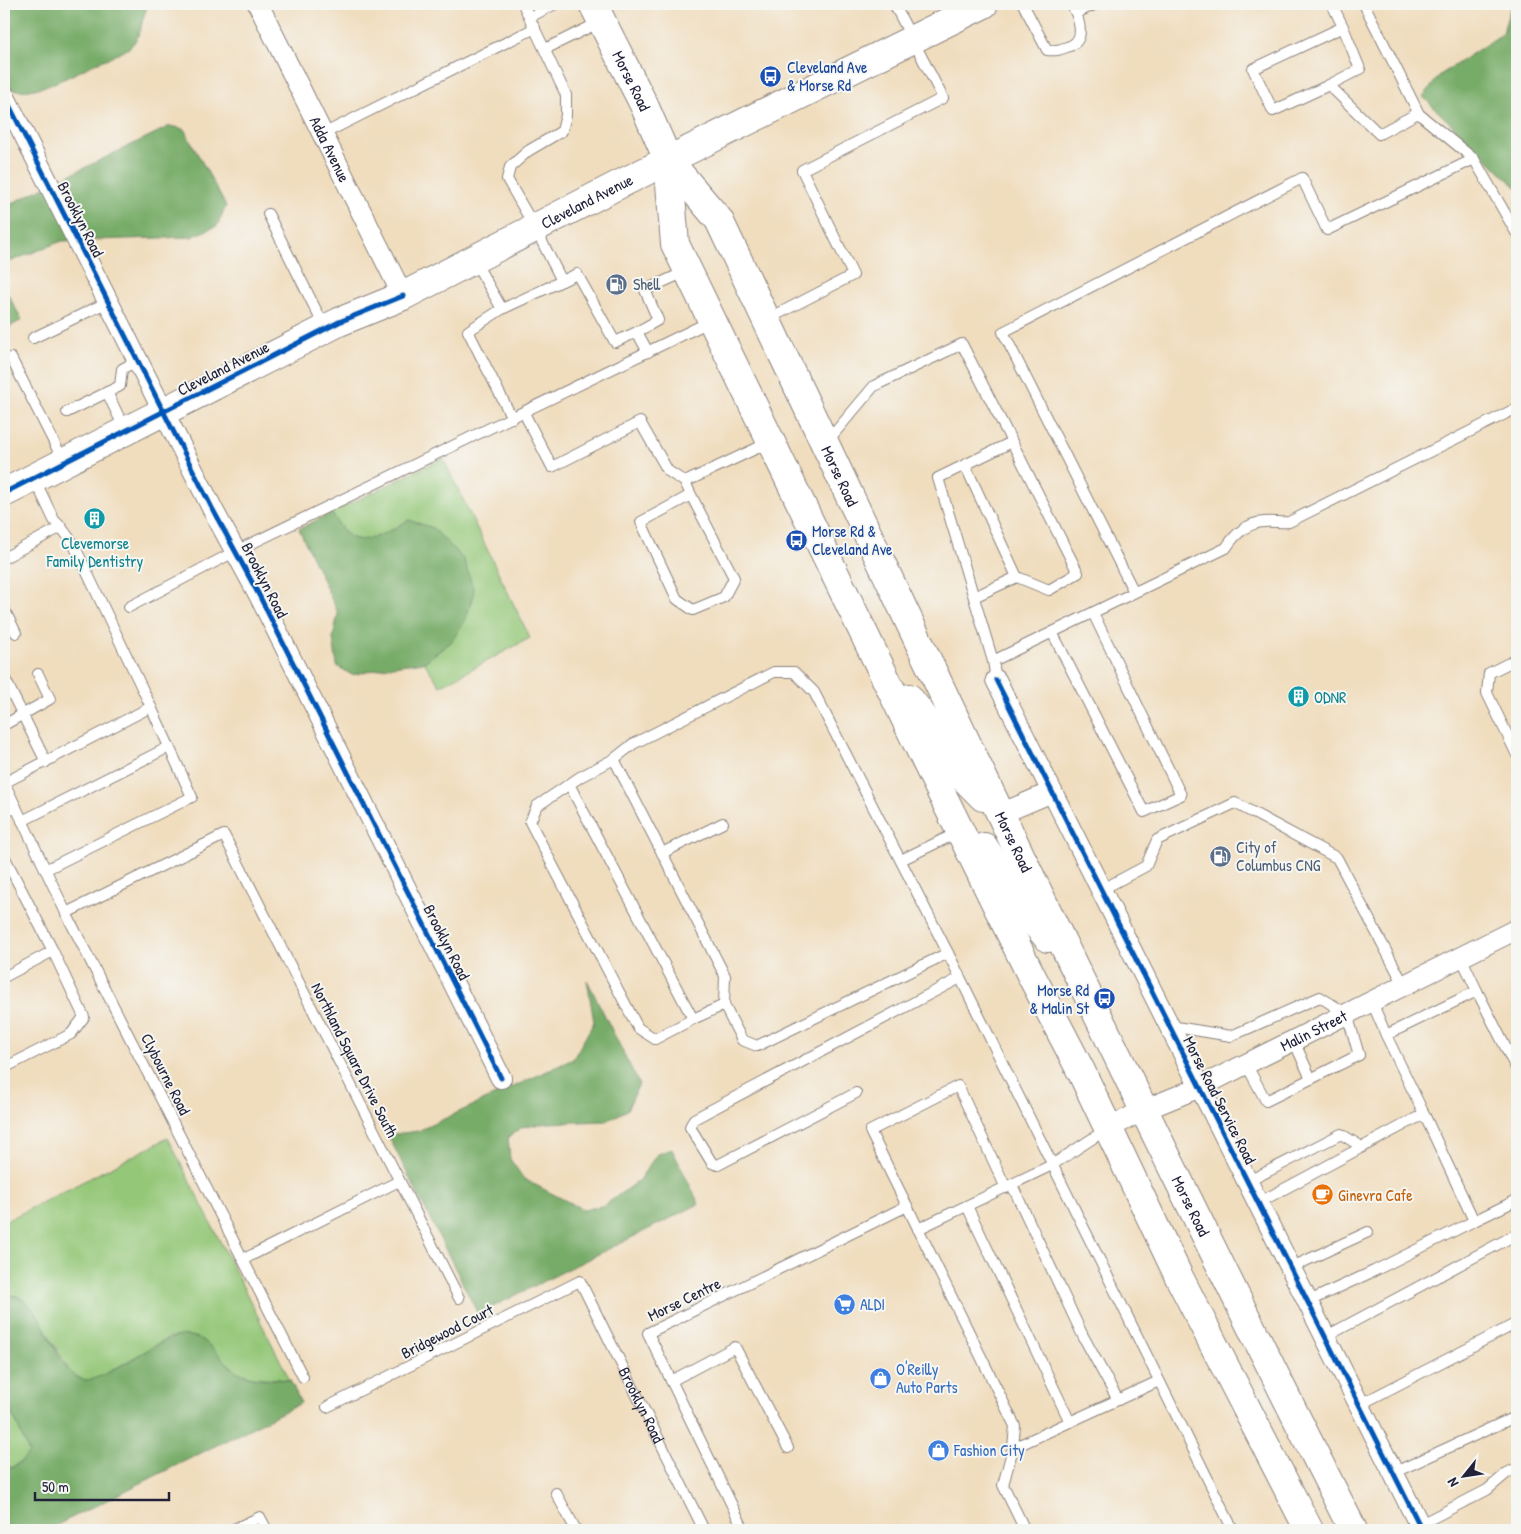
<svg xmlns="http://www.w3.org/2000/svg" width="1521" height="1534" font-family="'Patrick Hand',sans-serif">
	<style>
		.green { fill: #94c778; stroke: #5b745a }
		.forest { fill: #77ac68; stroke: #4c6752 }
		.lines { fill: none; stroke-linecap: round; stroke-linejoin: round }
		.lane-casing { stroke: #89807c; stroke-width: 12 }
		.street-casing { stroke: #89807c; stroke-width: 22 }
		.primary-casing { stroke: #89807c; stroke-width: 30 }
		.lane { stroke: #fff; stroke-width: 10 }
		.street { stroke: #fff; stroke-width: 20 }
		.primary { stroke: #fff; stroke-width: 28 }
		.cycleway-casing { stroke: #f6f6f2; stroke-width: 8 }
		.cycleway { stroke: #0057b8; stroke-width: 5 }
		.labels { text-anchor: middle; stroke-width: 4; stroke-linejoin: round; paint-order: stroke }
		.transit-label { font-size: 16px; fill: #164399; stroke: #f6f6f2; text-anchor: start }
		.street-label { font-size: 16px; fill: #22223b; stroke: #f6f6f2 }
		.service-label { font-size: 16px; fill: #4e5e75; stroke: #f6f6f2; text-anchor: start }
		.culture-label { font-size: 16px; fill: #0d838f; stroke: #f6f6f2 }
		.food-label { font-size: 16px; fill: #c56008; stroke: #f6f6f2; text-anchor: start }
		.shop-label { font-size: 16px; fill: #366cbe; stroke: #f6f6f2; text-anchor: start }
	</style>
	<rect width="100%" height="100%" fill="#f6f6f2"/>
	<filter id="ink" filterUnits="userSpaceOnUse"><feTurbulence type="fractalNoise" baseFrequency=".02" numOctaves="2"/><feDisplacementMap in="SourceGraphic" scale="10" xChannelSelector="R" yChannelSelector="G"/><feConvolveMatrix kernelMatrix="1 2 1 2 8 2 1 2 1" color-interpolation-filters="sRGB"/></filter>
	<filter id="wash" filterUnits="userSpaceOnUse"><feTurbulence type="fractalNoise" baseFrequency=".0096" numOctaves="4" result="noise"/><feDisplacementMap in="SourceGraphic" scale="20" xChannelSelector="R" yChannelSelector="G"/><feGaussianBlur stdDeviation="1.12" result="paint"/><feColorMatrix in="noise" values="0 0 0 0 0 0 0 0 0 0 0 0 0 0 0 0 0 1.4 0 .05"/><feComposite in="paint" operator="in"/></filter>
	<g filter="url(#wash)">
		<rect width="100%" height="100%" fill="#f0ddbe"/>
		<path class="green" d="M443,458L530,638L440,686L424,662L451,642L409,520C394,528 364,549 348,535C341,530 336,519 331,513Z
			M168,1138L290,1380L252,1377L237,1372L203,1340L170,1337L97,1379L82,1380L70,1372L34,1310L18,1296L10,1295L4,1282V1222Z
			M4,1400L18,1426L29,1453L22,1461L11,1468L4,1465Z"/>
		<path class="forest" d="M4,4H149C140,18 144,33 131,46C124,53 105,59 96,63C78,72 17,107 4,81Z
			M1512,4H1517V188L1423,97L1440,75L1502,34Z
			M170,126L184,129L226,206L217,226L191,237L62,241L4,264V207Z
			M4,287L22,320L4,330Z
			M331,513C336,519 341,530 348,535C364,549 394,528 409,520L433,528L464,560L474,591L466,619L451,642L424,662L392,666L352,675L337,666L333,638L338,613L299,529Z
			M587,980L639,1084L627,1110L607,1121L548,1123L522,1127L508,1137L510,1159L524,1179L584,1210L605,1205L639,1180L657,1154L672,1149L699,1204L478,1314L388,1135L418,1131L573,1059L594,1022Z
			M10,1295C46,1299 51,1367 81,1379C99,1387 155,1339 180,1336C202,1333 212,1348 226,1362C230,1366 234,1370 238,1372C253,1380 273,1379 290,1380L301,1403L47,1530H4V1465L11,1468L22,1461L29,1453L18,1426L4,1400V1298Z"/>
	</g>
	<g filter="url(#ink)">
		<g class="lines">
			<defs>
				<g id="lane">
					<path d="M1023,4L1047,50C1055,51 1059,50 1067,47C1084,42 1081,27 1076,13"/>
					<path d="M1071,4L1076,13L1096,4"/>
					<path d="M1332,4L1343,27L1253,69L1273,111L1329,85L1379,134L1418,113"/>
					<path d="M1364,4L1419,114L1474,159L1517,234"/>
					<path d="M530,17L555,4"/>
					<path d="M545,49L600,22"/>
					<path d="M1329,85L1360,69L1343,27"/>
					<path d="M323,134L535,28"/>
					<path d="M268,214L325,328"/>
					<path d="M474,260L502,309L468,331L512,418"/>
					<path d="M562,281L577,274L615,342L637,332L648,352"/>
					<path d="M502,309L562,281L535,228L507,179L510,167L528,151L562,131L566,115V95L523,4"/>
					<path d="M768,319L853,275L802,170L943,98L894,4"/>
					<path d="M637,332L658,320L645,290L687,271"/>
					<path d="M33,338L108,302"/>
					<path d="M4,359L11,358L64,462"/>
					<path d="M107,392L125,430"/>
					<path d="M67,412L120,386L122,369L138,360"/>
					<path d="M524,413L552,467L640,422L668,471L685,482L770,442"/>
					<path d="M826,443L874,386L962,344L1012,442L938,478L993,661"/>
					<path d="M965,465L1017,577"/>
					<path d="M685,482L691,495L734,578L724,597L693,610L677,599L641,522L691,495"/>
					<path d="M4,558L61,527L54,520L34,478"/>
					<path d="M1134,592L1003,332L1302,178L1327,230L1474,159"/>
					<path d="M974,597L1017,577L1049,590L1078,573L1012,442"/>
					<path d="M129,607L236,551L711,321"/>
					<path d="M4,609L16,633"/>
					<path d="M1052,632L1144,812L1181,795L1093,613"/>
					<path d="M1517,659L1489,673L1487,693L1517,755"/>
					<path d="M4,677L46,762"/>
					<path d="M996,680L993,661L1226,548C1235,534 1247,523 1264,522C1272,521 1281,523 1289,522L1517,408"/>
					<path d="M4,725L50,699L38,674"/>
					<path d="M614,759L725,976L724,1005L742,1040L757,1046L948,953"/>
					<path d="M4,782L66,913L303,1377"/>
					<path d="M4,783L151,707L73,543L61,527"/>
					<path d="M569,784L693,1019"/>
					<path d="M4,813L16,807"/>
					<path d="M22,821L169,747"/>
					<path d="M662,853L723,823"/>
					<path d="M4,856L53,951L84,1017L71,1034L4,1068"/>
					<path d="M901,860L959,832"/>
					<path d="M45,870L192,797L151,707"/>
					<path d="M1101,890L1146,866L1157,840L1235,803L1337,858L1404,985"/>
					<path d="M66,913L224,835L459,1298"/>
					<path d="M4,977L53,951"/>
					<path d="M1477,991L1517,1070"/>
					<path d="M1372,1002L1386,1035L1424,1114"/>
					<path d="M724,1005L693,1019L655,1039L638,1028L530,822L537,806L580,777L614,759L633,744L774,672H794L814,692L948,953L1233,1530"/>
					<path d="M1170,1026L1231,1036L1320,997L1347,1014L1359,1055L1266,1101L1246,1064"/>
					<path d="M1386,1035L1477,991L1461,957"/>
					<path d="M1294,1041L1311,1079"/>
					<path d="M856,1093L718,1165L712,1163L690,1127L694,1119L960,978"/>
					<path d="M1247,1182L1341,1134L1362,1147"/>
					<path d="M1012,1185L1083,1336L1118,1400"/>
					<path d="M1258,1203L1424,1114L1474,1221L1374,1271L1307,1302"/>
					<path d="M907,1206L870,1131L958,1086L1006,1188"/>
					<path d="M967,1206L1070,1422"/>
					<path d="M1474,1221L1517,1200"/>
					<path d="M918,1229L1052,1165L1107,1129"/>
					<path d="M244,1259L399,1181"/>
					<path d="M1290,1268L1368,1232"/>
					<path d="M1325,1337L1517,1234"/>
					<path d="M671,1381L735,1347L788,1448"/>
					<path d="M1359,1405L1517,1323"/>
					<path id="s1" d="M327,1407L580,1281L704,1530"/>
					<path d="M1393,1473L1517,1416"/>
					<path d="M556,1493L576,1530"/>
					<path d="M1419,1525L1487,1490L1507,1473L1517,1468"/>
					<path d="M232,1530L260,1517L267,1530"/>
					<path d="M744,1530L648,1333L907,1206L1015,1426L1013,1448"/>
					<path d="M1025,1530L1003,1485L1013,1448L1159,1381"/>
				</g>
				<g id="street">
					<path id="s2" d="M258,4L403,296"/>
					<path d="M4,95L213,510L259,595L501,1078"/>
					<path d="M996,680L1422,1530"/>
					<path d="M1000,814L1052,792"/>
					<path id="s3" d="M1107,1129L1144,1110L1200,1087L1517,929"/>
				</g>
				<g id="primary">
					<path id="s4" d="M593,4L644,105L668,160L719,220C813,418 906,617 1001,815C1116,1055 1233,1293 1353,1530"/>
					<path d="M668,160L675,244L933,776L1030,973L1081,1071L1179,1277L1309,1530"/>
					<path id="s5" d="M4,493L339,322L403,296L614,187L984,4"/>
					<path d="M909,698L935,732L961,775L983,797"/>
					<path d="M984,847L1029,916L1048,938"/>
				</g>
			</defs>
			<use href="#lane" class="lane-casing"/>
			<use href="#street" class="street-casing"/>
			<use href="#primary" class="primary-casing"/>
			<use href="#lane" class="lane"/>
			<use href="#street" class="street"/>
			<use href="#primary" class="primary"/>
			<defs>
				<path id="cycleway" d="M4,95L213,510L259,595L501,1078
					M4,493L339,322L403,296
					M996,680L1422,1530"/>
			</defs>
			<use href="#cycleway" class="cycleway-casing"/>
			<use href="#cycleway" class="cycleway"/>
		</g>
	</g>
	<defs>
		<symbol id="bus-disc" viewBox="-11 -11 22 22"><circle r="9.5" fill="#1a4fb4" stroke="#f6f6f2"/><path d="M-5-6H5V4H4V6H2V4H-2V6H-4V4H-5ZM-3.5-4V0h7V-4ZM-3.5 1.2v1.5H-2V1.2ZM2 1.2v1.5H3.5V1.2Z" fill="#fff"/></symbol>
		<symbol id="fuel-disc" viewBox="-11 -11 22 22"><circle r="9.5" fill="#5c6f8a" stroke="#f6f6f2"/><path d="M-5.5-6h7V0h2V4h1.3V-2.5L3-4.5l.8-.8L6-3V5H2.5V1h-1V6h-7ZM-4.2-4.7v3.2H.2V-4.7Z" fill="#fff"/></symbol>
		<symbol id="building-disc" viewBox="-11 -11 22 22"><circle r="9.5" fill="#0f9aa8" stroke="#f6f6f2"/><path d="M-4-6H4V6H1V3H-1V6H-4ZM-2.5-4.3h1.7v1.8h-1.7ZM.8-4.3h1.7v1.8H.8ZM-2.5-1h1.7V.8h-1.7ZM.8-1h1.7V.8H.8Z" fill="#fff"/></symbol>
		<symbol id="cafe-disc" viewBox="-11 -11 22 22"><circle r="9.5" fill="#e8710a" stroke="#f6f6f2"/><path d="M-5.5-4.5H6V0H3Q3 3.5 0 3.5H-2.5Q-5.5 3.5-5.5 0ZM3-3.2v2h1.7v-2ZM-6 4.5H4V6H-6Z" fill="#fff"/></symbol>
		<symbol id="supermarket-disc" viewBox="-11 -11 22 22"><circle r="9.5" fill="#3f7fe0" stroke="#f6f6f2"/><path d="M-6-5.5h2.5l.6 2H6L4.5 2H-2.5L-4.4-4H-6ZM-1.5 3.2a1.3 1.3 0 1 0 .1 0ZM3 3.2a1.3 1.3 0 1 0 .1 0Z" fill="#fff"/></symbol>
		<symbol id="shop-disc" viewBox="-11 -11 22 22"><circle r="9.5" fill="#3f7fe0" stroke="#f6f6f2"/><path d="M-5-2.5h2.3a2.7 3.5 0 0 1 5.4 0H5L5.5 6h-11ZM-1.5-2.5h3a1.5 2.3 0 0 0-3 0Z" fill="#fff"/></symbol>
	</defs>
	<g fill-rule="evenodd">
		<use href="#bus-disc" x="758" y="64" width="25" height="25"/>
		<use href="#fuel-disc" x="604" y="272" width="25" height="25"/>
		<use href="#building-disc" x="82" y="506" width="25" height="25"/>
		<use href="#bus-disc" x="784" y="528" width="25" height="25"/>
		<use href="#building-disc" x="1286" y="684" width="25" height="25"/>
		<use href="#fuel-disc" x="1208" y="844" width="25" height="25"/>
		<use href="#bus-disc" x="1092" y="986" width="25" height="25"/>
		<use href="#cafe-disc" x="1310" y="1182" width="25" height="25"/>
		<use href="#supermarket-disc" x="832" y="1292" width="25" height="25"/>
		<use href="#shop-disc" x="868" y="1366" width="25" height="25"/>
		<use href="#shop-disc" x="926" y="1438" width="25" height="25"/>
	</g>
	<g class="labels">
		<g class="transit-label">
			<text x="787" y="73">Cleveland Ave<tspan x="787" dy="18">&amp; Morse Rd</tspan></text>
			<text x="812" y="537">Morse Rd &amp;<tspan x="812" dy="18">Cleveland Ave</tspan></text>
			<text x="1089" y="996" text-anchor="end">Morse Rd<tspan x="1089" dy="18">&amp; Malin St</tspan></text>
		</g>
		<g class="street-label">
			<text dy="6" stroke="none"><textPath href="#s4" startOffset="86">Morse Road</textPath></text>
			<text dy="6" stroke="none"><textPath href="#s2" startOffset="162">Adda Avenue</textPath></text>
			<text dy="6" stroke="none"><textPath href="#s5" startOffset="652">Cleveland Avenue</textPath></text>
			<text transform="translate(81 219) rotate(63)" y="6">Brooklyn Road</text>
			<text transform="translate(223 368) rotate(-27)" y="6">Cleveland Avenue</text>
			<text dy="6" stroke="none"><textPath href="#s4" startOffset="535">Morse Road</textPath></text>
			<text transform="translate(265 580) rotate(63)" y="6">Brooklyn Road</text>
			<text dy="6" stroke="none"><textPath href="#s4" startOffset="940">Morse Road</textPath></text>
			<text transform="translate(447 942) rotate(63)" y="6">Brooklyn Road</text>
			<text dy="6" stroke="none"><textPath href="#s3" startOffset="229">Malin Street</textPath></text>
			<text transform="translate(355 1060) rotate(63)" y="6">Northland Square Drive South</text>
			<text transform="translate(166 1074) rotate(63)" y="6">Clybourne Road</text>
			<text transform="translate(1220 1100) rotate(63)" y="6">Morse Road Service Road</text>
			<text dy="6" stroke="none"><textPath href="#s4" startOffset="1345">Morse Road</textPath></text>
			<text transform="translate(684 1299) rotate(-26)" y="6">Morse Centre</text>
			<text transform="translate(447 1331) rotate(-27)" y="6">Bridgewood Court</text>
			<text dy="6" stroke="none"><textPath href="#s1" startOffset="421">Brooklyn Road</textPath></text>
		</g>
		<g class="service-label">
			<text x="633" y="290">Shell</text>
			<text x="1236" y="853">City of<tspan x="1236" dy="18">Columbus CNG</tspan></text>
		</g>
		<g class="culture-label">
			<text x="95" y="549">Clevemorse<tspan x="95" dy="18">Family Dentistry</tspan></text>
			<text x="1314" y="703" text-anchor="start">ODNR</text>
		</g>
		<g class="food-label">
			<text x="1338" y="1201">Ginevra Cafe</text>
		</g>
		<g class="shop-label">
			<text x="860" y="1310">ALDI</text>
			<text x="896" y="1375">O'Reilly<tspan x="896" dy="18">Auto Parts</tspan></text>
			<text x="954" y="1456">Fashion City</text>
		</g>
	</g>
	<rect width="1521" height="1534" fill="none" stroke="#f6f6f2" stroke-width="20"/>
	<g transform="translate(1464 1476) rotate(240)" stroke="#f6f6f2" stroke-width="4" paint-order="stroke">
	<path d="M0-4L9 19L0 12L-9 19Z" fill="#22223b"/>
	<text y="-8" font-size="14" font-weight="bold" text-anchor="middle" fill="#22223b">N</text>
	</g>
	<path d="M35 1492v8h134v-8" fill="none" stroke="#22223b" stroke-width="2.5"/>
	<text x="42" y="1492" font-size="15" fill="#22223b" stroke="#f6f6f2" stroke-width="4" paint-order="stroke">50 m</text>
</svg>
